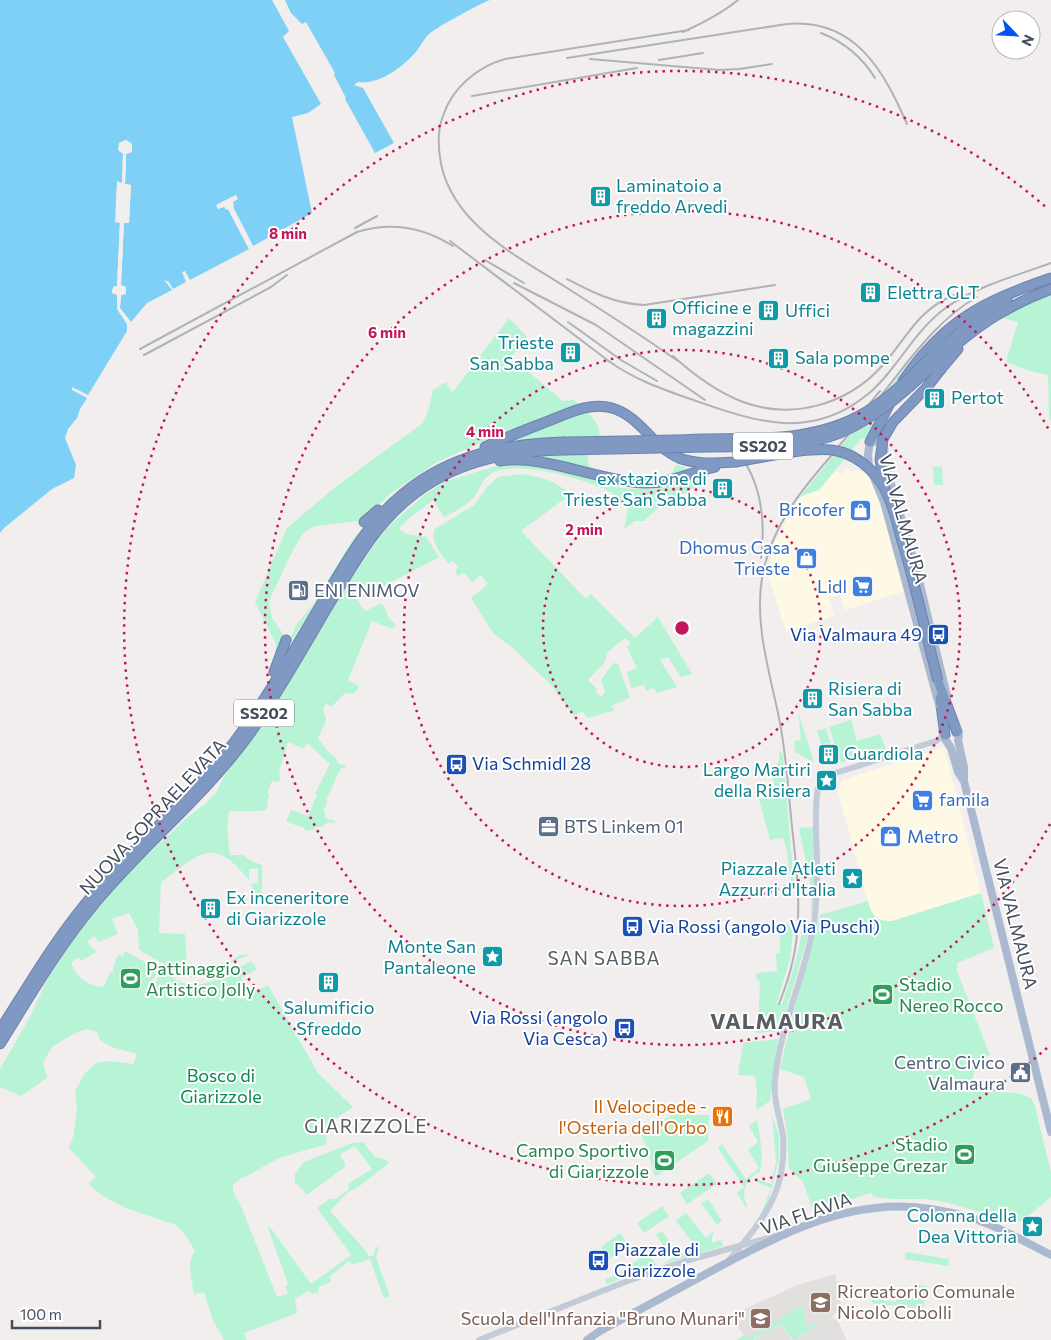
<svg xmlns="http://www.w3.org/2000/svg" width="1051" height="1340" font-family="Commissioner,sans-serif">
	<style>
		.commercial { fill: #fef9e4 }
		.education { fill: #e2dfdf }
		.green { fill: #b6f4d5 }
		.water { fill: #7ed0f6 }
		.pier { fill: #f1eeed; fill-rule: evenodd }
		.lines { fill: none; stroke-linecap: round; stroke-linejoin: round }
		.highway-casing { stroke: #6a84ae; stroke-width: 11 }
		.minor { stroke: #c2cbd7; stroke-width: 6 }
		.major { stroke: #aab9d0; stroke-width: 8 }
		.highway { stroke: #7f99c3; stroke-width: 9 }
		.rail { stroke: #afb2b9; stroke-width: 2 }
		.highway-bridge-casing { stroke: #6a84ae; stroke-width: 11; stroke-linecap: butt }
		.highway-bridge { stroke: #7f99c3; stroke-width: 9 }
		.ring { fill: none; stroke: #c2185b; stroke-width: 2.5; stroke-dasharray: 2.5 5 }
		.labels { text-anchor: middle; stroke-width: 4; stroke-linejoin: round; paint-order: stroke }
		.shield { fill: #fff; stroke: #7c838e; stroke-width: 1 }
		.shield-label { font-size: 16px; font-weight: bold; fill: #444e5d }
		.culture-label { font-size: 18px; fill: #0d838f; stroke: #fff; text-anchor: start }
		.shop-label { font-size: 18px; fill: #366cbe; stroke: #fff; text-anchor: end }
		.street-label { font-size: 18px; fill: #444e5d; stroke: #fff }
		.service-label { font-size: 18px; fill: #4e5e75; stroke: #fff; text-anchor: start }
		.transit-label { font-size: 18px; fill: #164399; stroke: #fff; text-anchor: start }
		.leisure-label { font-size: 18px; fill: #27864d; stroke: #fff; text-anchor: start }
		.park-label { font-size: 18px; fill: #0c8757; stroke: #fff }
		.food-label { font-size: 18px; fill: #c56008; stroke: #fff; text-anchor: end }
		.education-label { font-size: 18px; fill: #785e54; stroke: #fff; text-anchor: start }
		.neighbourhood-label { font-size: 19px; letter-spacing: 1px; fill: #595d64; stroke: #fff }
		.district-label { font-size: 22px; font-weight: bold; letter-spacing: 1px; fill: #595d64; stroke: #fff }
		.centre { fill: #c2185b; stroke: #fff; stroke-width: 2.5 }
		.ring-label { font-size: 15px; text-anchor: middle; font-weight: bold; fill: #c2185b; stroke: #fff; stroke-width: 4; stroke-linejoin: round; paint-order: stroke }
	</style>
	<rect width="100%" height="100%" fill="#f1eeed"/>
	<path class="commercial" d="M848,468L851,471L858,470L863,471L869,476L872,481L898,560L905,591L845,610L840,595L829,598L834,616L786,632L767,572L775,542L784,523L799,498L804,495L819,490L836,470L842,474Z
		M944,747L981,893L892,921H881L871,913L838,792L842,780Z"/>
	<path class="education" d="M835,1274L842,1309L831,1317L837,1320L847,1340H793L819,1324L806,1327L802,1306L749,1338L745,1333L743,1335L731,1315L798,1285Z
		M780,1324L792,1340H754Z"/>
	<path class="green" d="M1051,294V420H1049L1048,375L1030,371L1006,362L1018,322L1002,318L1026,304Z
		M509,318L527,337L511,357L563,401L574,400C587,411 606,425 597,444C595,448 589,450 588,455C587,460 589,466 592,470C594,473 597,477 599,479C616,492 644,489 664,488L676,465C688,467 695,473 701,484L659,507L644,521H635L624,529L628,509C623,503 619,498 612,493C588,479 519,460 494,472C480,479 482,488 473,498C467,506 453,512 444,517L433,500L406,521L399,529L406,534L426,537L439,557L357,600L365,611L382,603L389,618L396,625L392,629L372,621L348,680L359,686L355,693L344,694L332,706L326,704L323,709L326,720L318,739L331,755L335,757L339,764L344,765L347,767L340,769L326,801L327,803L324,809L326,819L335,821L334,823L329,822L321,827H316L313,830L305,831V828L286,822L291,810L308,816L317,795L315,794L330,764L307,743L304,749L288,742L279,772L281,775L280,780L277,782L272,781L267,793L269,794L267,808L263,811H229L227,829L230,855H243L251,861L262,865V899L253,898V888L251,884L258,883V868L249,869V880C212,834 200,854 161,882L159,933L185,934L187,968C201,967 229,966 239,955H249L195,977H187L139,950L138,930L129,913L112,919L118,934L99,942L94,936L87,942L96,952L81,961L78,957L71,963C78,980 86,984 103,987L111,971L113,972L114,964L119,954L122,957L125,951L159,970L145,991L150,994L161,972C168,975 176,980 183,983C205,991 232,971 251,961L257,969L241,978L247,988L249,989L254,986L257,991L268,985L318,1073L353,1107L329,1123L326,1138L327,1144L279,1158L247,1176L241,1178L233,1185V1191L243,1211L277,1297L288,1294L285,1286L288,1284L268,1228L270,1227L311,1284L351,1255L317,1208L330,1199H336L349,1189L348,1184L372,1169L355,1146L340,1154L346,1166L307,1195L295,1182V1174L304,1162L352,1143L363,1142L375,1157L387,1160L389,1163L357,1188L348,1192L330,1211L366,1251L369,1257L374,1255L375,1249L379,1246L376,1258L390,1296L384,1298L370,1259L352,1265L349,1261L329,1277L331,1282L318,1287L319,1292L313,1294L308,1291L295,1299L297,1313L244,1333L247,1340H224L213,1320L204,1292L194,1294C192,1281 186,1262 195,1251L184,1233L176,1225L126,1208L103,1196L88,1184L96,1177L69,1148L74,1134L77,1108L75,1091L85,1073L96,1063L110,1061L133,1064L137,1054L112,1047L100,1040L97,1032L87,1029L77,1032L53,1046L43,1062L47,1078L21,1096L0,1087V1069L30,1017L46,982L76,935L126,875L189,816L205,804L217,791L228,769L257,733L281,697L345,588L371,549L390,525L424,495L444,482L489,468L506,464L524,465L585,475L530,459V455L515,443L513,439L537,422L466,449L437,462L391,493L365,518L358,521L316,526L309,529L303,533L290,556L269,601L272,618L283,634V643L274,662L276,644L255,602L287,528L338,485L423,423L429,408L433,390L446,382L452,392H453Z
		M922,347L886,402L868,438L861,439L819,490L804,495L799,498Z
		M942,466L943,485H934L933,467Z
		M523,474C546,478 552,480 571,494L521,531L586,599L591,594L635,638L658,617L692,674L681,677L668,657L660,660L677,687L657,693L654,688L646,691L644,685L631,688L627,672L637,668L627,647L631,643L625,638L608,652L604,663L588,680L597,689L596,693L601,697L605,692L601,680L613,663L618,664L630,698L611,706L615,710L588,718L582,711L574,716L552,686L514,649L493,633L471,598L488,584L481,575L472,582L464,572L458,576L455,571L459,567L453,561L448,564C441,553 429,541 435,529L474,505L487,487L498,477Z
		M364,525L365,526L347,551L284,654L296,625L312,606L353,539Z
		M798,712L814,762L795,752L794,741L801,740Z
		M851,720L857,741L880,734L886,749L841,763L829,727Z
		M826,728L837,765L830,763L832,759L829,748L823,750L817,731Z
		M779,751L783,754L794,886L791,885L787,851L783,838L770,840L759,799L777,794L771,772C778,766 780,761 779,751Z
		M814,827V888L811,919V887L799,828Z
		M981,893L994,948L957,963V971L990,1055L975,1064L972,1088L1022,1094L1032,1099V1101L1034,1103L1051,1172V1197L1023,1220L1015,1223L949,1203L926,1199H891L874,1197L871,1193L813,1211L803,1182L789,1169L787,1133L783,1109L811,1099L804,1077L780,1069L794,1009L820,915L868,901C872,916 876,921 892,921Z
		M780,924H794L790,959L777,1003L782,1004C791,978 799,952 803,925L809,930V933L780,1031L756,1033L759,1009L760,981L756,978V973L777,971L776,954L780,953Z
		M778,1039L770,1101L756,1110L757,1090L755,1076L738,1075L743,1043Z
		M694,1105V1115H709L708,1141L655,1177L646,1145L639,1131Z
		M772,1116L779,1136V1158L767,1207L753,1228L764,1207L771,1188L757,1182L758,1180L771,1184L776,1162Z
		M757,1120C760,1135 764,1157 760,1172C752,1175 744,1184 744,1194C744,1199 747,1204 747,1209L737,1193L744,1187L718,1148L722,1144L746,1179L759,1168L748,1150L758,1142L749,1126Z
		M709,1173L717,1184L687,1204L680,1193Z
		M708,1199L722,1221L717,1225L701,1203Z
		M662,1206L669,1216L644,1233L637,1223Z
		M686,1213L706,1238L714,1231L711,1243L721,1240L723,1246L663,1264C673,1257 685,1253 695,1246L676,1221Z
		M662,1231L676,1251L669,1254L656,1235Z
		M620,1233L628,1245L609,1259L601,1247Z
		M642,1245L657,1266L607,1284L605,1279L615,1276L642,1257L636,1249Z
		M906,1252L949,1259L948,1266L905,1259Z
		M918,1285L927,1286L923,1309L872,1303L870,1291L885,1293V1301L896,1302L897,1298L909,1300L915,1296Z
		M802,1305L806,1326L821,1323L793,1340L780,1324L753,1340H736L746,1334L749,1338Z"/>
	<path class="water" d="M0,0H272L289,31L283,37L321,104L308,113L292,117L312,213L253,246L233,207V202L236,195L217,205L218,209L224,206L228,209L249,249L190,280L185,271L182,272L186,282L173,289L169,282L164,280L172,290L147,303L131,322L120,308L121,295L126,294L125,286H121L124,222H129L131,185L125,184L126,154L132,152V144L126,140L119,143V151L123,153L122,183L117,182L116,222H120L117,286L113,287L112,293L117,295V309L127,324V331L88,395L72,387V390L87,398L80,409L77,418L68,429L65,438L76,465L74,478L52,489L4,528L0,533Z
		M285,0H490C481,3 435,28 429,34C423,40 420,47 415,53C401,68 379,85 358,82L354,85L363,88L394,143L375,153L345,99L346,98L334,75L335,73L306,22L302,24L291,13Z"/>
	<path class="pier" d="M126,140L132,144V152L126,154V167L125,184L131,185L129,223H124L121,285L126,287V294L121,295L120,308L131,322L127,324L117,309V295L112,293L113,287L117,286L120,223L115,222L117,181L122,183L123,154L118,150L119,143ZM119,185L128,187L127,220H118Z
		M236,195L238,199L233,202L234,206L233,207L253,246L251,247L230,208V202L232,200L221,205L220,206L225,204L230,208L251,247L249,249L228,209L226,210L224,207L218,209L216,205Z"/>
	<g class="lines">
		<defs>
			<path id="highway" d="M932,356L979,316L1007,299
				M938,361C975,327 1004,307 1051,289
				M942,368L958,349
				M903,381C944,320 984,301 1051,278
				M870,442L890,403
				M485,447C502,439 520,432 538,425C562,417 586,401 612,408C640,416 653,447 679,458C697,465 718,463 736,462
				M500,461C543,454 599,481 644,483C669,484 691,472 715,467
				M364,522L378,510
				M274,672L286,640
				M938,681L957,732
				M940,698L945,735
				M0,1030C29,985 56,938 91,897C136,843 193,798 235,741C268,697 295,648 323,601C346,562 368,522 404,493C450,455 505,444 563,442
				M0,1044C30,996 59,946 96,902C145,843 206,795 251,732C281,689 306,643 333,598C355,562 375,526 408,499C452,462 506,451 563,450"/>
		</defs>
		<use href="#highway" class="highway-casing"/>
		<path class="minor" d="M729,1260C751,1234 774,1209 781,1174C783,1162 784,1148 783,1136C780,1117 773,1100 775,1080C780,1026 805,976 814,923C817,903 817,882 817,862C817,845 812,788 823,777L936,741L945,735
			M479,1340L625,1282L685,1261L779,1235"/>
		<path class="major" d="M939,705L884,502L869,466L868,454L870,442C875,441 879,440 884,443L885,464L915,564L947,696
			M956,727L959,736L958,740L964,767V781L1051,1132
			M944,731L945,739L951,748L958,772L964,781
			M587,1340L600,1331C639,1310 678,1289 717,1268C766,1242 818,1214 875,1208C907,1204 941,1209 972,1218C1000,1227 1025,1242 1051,1255"/>
		<use href="#highway" class="highway"/>
		<path class="rail" d="M683,32C703,23 721,14 738,0
			M821,33C844,42 862,57 875,78
			M567,58L787,24C855,18 884,71 907,124
			M590,59L719,70L739,69L772,64
			M659,60L703,53
			M472,96L637,68
			M355,228L377,216
			M450,241L610,362C637,381 665,390 696,401C757,422 811,441 868,394C898,369 914,330 947,307C977,286 1016,276 1051,263
			M485,260L524,283
			M567,279C592,292 615,304 644,305L775,285
			M514,283L596,325L705,400
			M568,322L621,360L657,381
			M140,349L357,232C392,221 423,227 453,246
			M144,355L271,287L287,275
			M673,356C694,375 717,392 743,402C792,420 847,405 882,366C908,337 917,309 957,294
			M678,361C642,336 605,312 567,288C519,257 454,226 441,164C438,148 437,131 443,116C452,88 477,67 505,59L689,30
			M878,399C907,364 936,320 977,297
			M867,407L880,391
			M838,447L849,434
			M746,464C763,493 765,526 761,558
			M779,1004C784,991 789,978 792,964C804,916 796,866 791,817C788,786 786,754 780,723C771,676 754,627 762,578C770,529 800,491 832,455"/>
		<defs>
			<path id="highway-bridge" d="M563,442C609,441 656,441 703,439C759,438 816,442 866,412C891,397 911,376 932,356
				M563,450C611,449 660,448 708,447C751,446 799,450 840,433C879,416 908,389 938,361
				M736,462C761,458 814,445 837,451C856,455 871,468 882,484C892,501 897,522 902,541C916,587 926,634 938,681
				M885,487L880,460L883,439L893,422L927,387L942,368"/>
		</defs>
		<use href="#highway-bridge" class="highway-bridge-casing"/>
		<use href="#highway-bridge" class="highway-bridge"/>
	</g>
	<g class="ring">
		<circle cx="682" cy="628" r="139"/>
		<circle cx="682" cy="628" r="278"/>
		<path d="M1050 824A417 417 0 1 1 1050 432"/>
		<path d="M1047 1048A557 557 0 1 1 1047 208"/>
	</g>
	<defs>
		<symbol id="building-square" viewBox="-11 -11 22 22"><rect x="-9" y="-9" width="18" height="18" rx="4" fill="#0f9aa8" stroke="#fff"/><path d="M-4-6H4V6H1V3H-1V6H-4ZM-2.5-4.3h1.7v1.8h-1.7ZM.8-4.3h1.7v1.8H.8ZM-2.5-1h1.7V.8h-1.7ZM.8-1h1.7V.8H.8Z" fill="#fff"/></symbol>
		<symbol id="shop-square" viewBox="-11 -11 22 22"><rect x="-9" y="-9" width="18" height="18" rx="4" fill="#3f7fe0" stroke="#fff"/><path d="M-5-2.5h2.3a2.7 3.5 0 0 1 5.4 0H5L5.5 6h-11ZM-1.5-2.5h3a1.5 2.3 0 0 0-3 0Z" fill="#fff"/></symbol>
		<symbol id="supermarket-square" viewBox="-11 -11 22 22"><rect x="-9" y="-9" width="18" height="18" rx="4" fill="#3f7fe0" stroke="#fff"/><path d="M-6-5.5h2.5l.6 2H6L4.5 2H-2.5L-4.4-4H-6ZM-1.5 3.2a1.3 1.3 0 1 0 .1 0ZM3 3.2a1.3 1.3 0 1 0 .1 0Z" fill="#fff"/></symbol>
		<symbol id="fuel-square" viewBox="-11 -11 22 22"><rect x="-9" y="-9" width="18" height="18" rx="4" fill="#5c6f8a" stroke="#fff"/><path d="M-5.5-6h7V0h2V4h1.3V-2.5L3-4.5l.8-.8L6-3V5H2.5V1h-1V6h-7ZM-4.2-4.7v3.2H.2V-4.7Z" fill="#fff"/></symbol>
		<symbol id="bus-square" viewBox="-11 -11 22 22"><rect x="-9" y="-9" width="18" height="18" rx="4" fill="#1a4fb4" stroke="#fff"/><path d="M-5-6H5V4H4V6H2V4H-2V6H-4V4H-5ZM-3.5-4V0h7V-4ZM-3.5 1.2v1.5H-2V1.2ZM2 1.2v1.5H3.5V1.2Z" fill="#fff"/></symbol>
		<symbol id="sight-square" viewBox="-11 -11 22 22"><rect x="-9" y="-9" width="18" height="18" rx="4" fill="#0f9aa8" stroke="#fff"/><path d="M0-6L1.8-2.2L6-1.7L2.9 1.2L3.7 5.4L0 3.3L-3.7 5.4L-2.9 1.2L-6-1.7L-1.8-2.2Z" fill="#fff"/></symbol>
		<symbol id="office-square" viewBox="-11 -11 22 22"><rect x="-9" y="-9" width="18" height="18" rx="4" fill="#5c6f8a" stroke="#fff"/><path d="M-6-3h4V-5.5h4V-3h4V5H-6ZM-1-4.5V-3h2v-1.5ZM-6 0V1H6V0Z" fill="#fff"/></symbol>
		<symbol id="stadium-square" viewBox="-11 -11 22 22"><rect x="-9" y="-9" width="18" height="18" rx="4" fill="#2e9e5b" stroke="#fff"/><path d="M0-5a6.5 5 0 1 0 0 10a6.5 5 0 1 0 0-10ZM-3.5-1.8h7v3.6h-7Z" fill="#fff"/></symbol>
		<symbol id="civic-square" viewBox="-11 -11 22 22"><rect x="-9" y="-9" width="18" height="18" rx="4" fill="#5c6f8a" stroke="#fff"/><path d="M-.6-6.5H3V-4.5H.6V-3L4-1V1h2V6H-6V1h2V-1L-.6-3ZM-1.2 2.5V6h2.4V2.5Z" fill="#fff"/></symbol>
		<symbol id="restaurant-square" viewBox="-11 -11 22 22"><rect x="-9" y="-9" width="18" height="18" rx="4" fill="#e8710a" stroke="#fff"/><path d="M-5-6h1v4h1v-4h1v4h1v-4h1v5L-1.5 .5V6h-2V.5L-5-1ZM5-6V6H3V1.5H1.5Q1.5-4 5-6Z" fill="#fff"/></symbol>
		<symbol id="school-square" viewBox="-11 -11 22 22"><rect x="-9" y="-9" width="18" height="18" rx="4" fill="#8d6e63" stroke="#fff"/><path d="M0-5L7-2L0 1L-7-2ZM-4 1L0 2.5L4 1V4Q0 6-4 4Z" fill="#fff"/></symbol>
	</defs>
	<g fill-rule="evenodd">
		<use href="#building-square" x="588" y="184" width="25" height="25"/>
		<use href="#building-square" x="858" y="280" width="25" height="25"/>
		<use href="#building-square" x="756" y="298" width="25" height="25"/>
		<use href="#building-square" x="644" y="306" width="25" height="25"/>
		<use href="#building-square" x="558" y="340" width="25" height="25"/>
		<use href="#building-square" x="766" y="346" width="25" height="25"/>
		<use href="#building-square" x="922" y="386" width="25" height="25"/>
		<use href="#building-square" x="710" y="476" width="25" height="25"/>
		<use href="#shop-square" x="848" y="498" width="25" height="25"/>
		<use href="#shop-square" x="794" y="546" width="25" height="25"/>
		<use href="#supermarket-square" x="850" y="574" width="25" height="25"/>
		<use href="#fuel-square" x="286" y="578" width="25" height="25"/>
		<use href="#bus-square" x="926" y="622" width="25" height="25"/>
		<use href="#building-square" x="800" y="686" width="25" height="25"/>
		<use href="#building-square" x="816" y="742" width="25" height="25"/>
		<use href="#bus-square" x="444" y="752" width="25" height="25"/>
		<use href="#sight-square" x="814" y="768" width="25" height="25"/>
		<use href="#supermarket-square" x="910" y="788" width="25" height="25"/>
		<use href="#office-square" x="536" y="814" width="25" height="25"/>
		<use href="#shop-square" x="878" y="824" width="25" height="25"/>
		<use href="#sight-square" x="840" y="866" width="25" height="25"/>
		<use href="#building-square" x="198" y="896" width="25" height="25"/>
		<use href="#bus-square" x="620" y="914" width="25" height="25"/>
		<use href="#sight-square" x="480" y="944" width="25" height="25"/>
		<use href="#stadium-square" x="118" y="966" width="25" height="25"/>
		<use href="#building-square" x="316" y="970" width="25" height="25"/>
		<use href="#stadium-square" x="870" y="982" width="25" height="25"/>
		<use href="#bus-square" x="612" y="1016" width="25" height="25"/>
		<use href="#civic-square" x="1008" y="1060" width="25" height="25"/>
		<use href="#restaurant-square" x="710" y="1104" width="25" height="25"/>
		<use href="#stadium-square" x="952" y="1142" width="25" height="25"/>
		<use href="#stadium-square" x="652" y="1148" width="25" height="25"/>
		<use href="#sight-square" x="1020" y="1214" width="25" height="25"/>
		<use href="#bus-square" x="586" y="1248" width="25" height="25"/>
		<use href="#school-square" x="808" y="1290" width="25" height="25"/>
		<use href="#school-square" x="748" y="1306" width="25" height="25"/>
	</g>
	<g class="labels">
		<g class="shield">
			<rect x="733" y="432.5" width="60" height="27" rx="4"/>
			<rect x="234" y="699.5" width="60" height="27" rx="4"/>
		</g>
		<g class="shield-label">
			<text x="763" y="452">SS202</text>
			<text x="264" y="719">SS202</text>
		</g>
		<g class="culture-label">
			<text x="616" y="192">Laminatoio a<tspan x="616" dy="21">freddo Arvedi</tspan></text>
			<text x="887" y="299">Elettra GLT</text>
			<text x="672" y="314">Officine e<tspan x="672" dy="21">magazzini</tspan></text>
			<text x="785" y="317">Uffici</text>
			<text x="554" y="349" text-anchor="end">Trieste<tspan x="554" dy="21">San Sabba</tspan></text>
			<text x="795" y="364">Sala pompe</text>
			<text x="951" y="404">Pertot</text>
			<text x="707" y="485" text-anchor="end">ex stazione di<tspan x="707" dy="21">Trieste San Sabba</tspan></text>
			<text x="828" y="695">Risiera di<tspan x="828" dy="21">San Sabba</tspan></text>
			<text x="844" y="760">Guardiola</text>
			<text x="811" y="776" text-anchor="end">Largo Martiri<tspan x="811" dy="21">della Risiera</tspan></text>
			<text x="836" y="875" text-anchor="end">Piazzale Atleti<tspan x="836" dy="21">Azzurri d'Italia</tspan></text>
			<text x="226" y="904">Ex inceneritore<tspan x="226" dy="21">di Giarizzole</tspan></text>
			<text x="476" y="953" text-anchor="end">Monte San<tspan x="476" dy="21">Pantaleone</tspan></text>
			<text x="329" y="1014" text-anchor="middle">Salumificio<tspan x="329" dy="21">Sfreddo</tspan></text>
			<text x="1017" y="1222" text-anchor="end">Colonna della<tspan x="1017" dy="21">Dea Vittoria</tspan></text>
		</g>
		<g class="shop-label">
			<text x="845" y="516">Bricofer</text>
			<text x="790" y="554">Dhomus Casa<tspan x="790" dy="21">Trieste</tspan></text>
			<text x="847" y="593">Lidl</text>
			<text x="939" y="806" text-anchor="start">famila</text>
			<text x="907" y="843" text-anchor="start">Metro</text>
		</g>
		<g class="street-label">
			<text transform="translate(903 519) rotate(74)" y="6">VIA VALMAURA</text>
			<text transform="translate(153 817) rotate(-47)" y="6">NUOVA SOPRAELEVATA</text>
			<text transform="translate(1015 924) rotate(76)" y="6">VIA VALMAURA</text>
			<text transform="translate(806 1214) rotate(-19)" y="6">VIA FLAVIA</text>
		</g>
		<g class="service-label">
			<text x="314" y="597">ENI ENIMOV</text>
			<text x="564" y="833">BTS Linkem 01</text>
			<text x="1005" y="1069" text-anchor="end">Centro Civico<tspan x="1005" dy="21">Valmaura</tspan></text>
		</g>
		<g class="transit-label">
			<text x="922" y="641" text-anchor="end">Via Valmaura 49</text>
			<text x="472" y="770">Via Schmidl 28</text>
			<text x="648" y="933">Via Rossi (angolo Via Puschi)</text>
			<text x="608" y="1024" text-anchor="end">Via Rossi (angolo<tspan x="608" dy="21">Via Cesca)</tspan></text>
			<text x="614" y="1256">Piazzale di<tspan x="614" dy="21">Giarizzole</tspan></text>
		</g>
		<g class="leisure-label">
			<text x="146" y="975">Pattinaggio<tspan x="146" dy="21">Artistico Jolly</tspan></text>
			<text x="899" y="991">Stadio<tspan x="899" dy="21">Nereo Rocco</tspan></text>
			<text x="948" y="1151" text-anchor="end">Stadio<tspan x="948" dy="21">Giuseppe Grezar</tspan></text>
			<text x="649" y="1157" text-anchor="end">Campo Sportivo<tspan x="649" dy="21">di Giarizzole</tspan></text>
		</g>
		<g class="park-label">
			<text x="221" y="1082">Bosco di<tspan x="221" dy="21">Giarizzole</tspan></text>
		</g>
		<g class="food-label">
			<text x="707" y="1113">Il Velocipede -<tspan x="707" dy="21">l'Osteria dell'Orbo</tspan></text>
		</g>
		<g class="education-label">
			<text x="837" y="1298">Ricreatorio Comunale<tspan x="837" dy="21">Nicolò Cobolli</tspan></text>
			<text x="745" y="1325" text-anchor="end">Scuola dell'Infanzia "Bruno Munari"</text>
		</g>
		<g class="neighbourhood-label">
			<text x="604" y="965">SAN SABBA</text>
			<text x="366" y="1133">GIARIZZOLE</text>
		</g>
		<g class="district-label">
			<text x="777" y="1029">VALMAURA</text>
		</g>
	</g>
	<circle cx="682" cy="628" r="8" class="centre"/>
	<g class="ring-label">
		<text x="288" y="239">8 min</text>
		<text x="387" y="338">6 min</text>
		<text x="485" y="437">4 min</text>
		<text x="584" y="535">2 min</text>
	</g>
	<g transform="translate(1016 35) rotate(115)"><circle r="24" fill="#ffffff" stroke="#b4b8be"/>
	<path d="M0-4L9 19L0 12L-9 19Z" fill="#0453f4"/>
	<text y="-8" font-size="14" font-weight="bold" text-anchor="middle" fill="#444e5d">N</text>
	</g>
	<path d="M12 1320v8h88v-8" fill="none" stroke="#444e5d" stroke-width="2.5"/>
	<text x="20" y="1320" font-size="15" fill="#444e5d" stroke="#ffffff" stroke-width="4" paint-order="stroke">100 m</text>
</svg>
